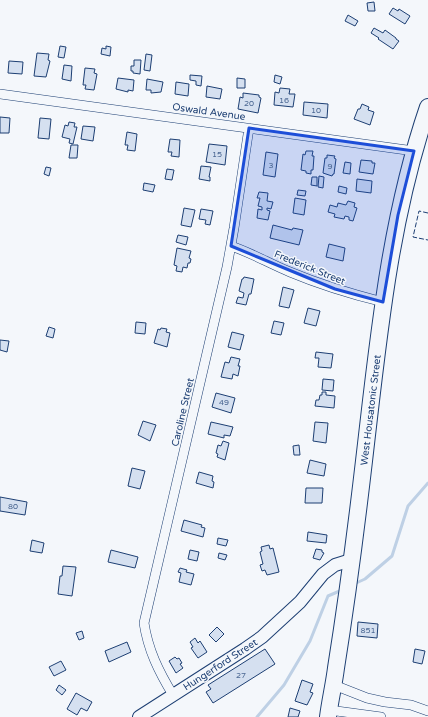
<svg xmlns="http://www.w3.org/2000/svg" width="428" height="717" font-family="'Varela Round',sans-serif">
	<style>
		.lines { fill: none; stroke-linecap: round; stroke-linejoin: round }
		.stream { stroke: #bed0e5; stroke-width: 3 }
		.building { fill: #d5e0f0; stroke: #1d3f73 }
		.street-casing { stroke: #1d3f73; stroke-width: 10 }
		.secondary-casing { stroke: #1d3f73; stroke-width: 14 }
		.highway-casing { stroke: #1d3f73; stroke-width: 18 }
		.street { stroke: #f4f7fb; stroke-width: 9 }
		.secondary { stroke: #f4f7fb; stroke-width: 12 }
		.highway { stroke: #f4f7fb; stroke-width: 16 }
		.fence { stroke: #1d3f73; stroke-width: 1; stroke-dasharray: 5 2; stroke-linecap: butt }
		.marked { fill: #1d4ed8; fill-opacity: 0.2; stroke: #1d4ed8; stroke-width: 3; stroke-linejoin: round }
		.labels { text-anchor: middle; stroke-width: 3; stroke-linejoin: round; paint-order: stroke }
		.number-label { font-size: 8px; fill: #4b6792 }
		.street-label { font-size: 10px; fill: #1d3f73; stroke: #f4f7fb }
	</style>
	<rect width="100%" height="100%" fill="#f4f7fb"/>
	<g class="lines">
		<path class="stream" d="M354,584L365,579L392,556L408,506L428,483
			M257,717L284,685L310,641L328,596L342,590"/>
	</g>
	<path class="building" d="M374,2L375,11H368L367,3Z
		M393,8L398,11L399,9L410,16L405,24L389,14Z
		M348,15L358,21L355,26L345,21Z
		M374,28L383,33L385,30L396,38V39L399,41L393,49L378,39L379,38L371,33Z
		M60,46L66,47L64,58L58,57Z
		M106,46L111,47L110,56L101,54L102,48L106,49Z
		M37,53L49,54L48,60L50,61L46,77L34,76Z
		M146,54L152,55L150,71L144,70Z
		M134,60H141L140,74L133,73V71H131V66H134Z
		M9,61L23,62L22,74L8,73Z
		M64,65L72,66L71,81L62,79Z
		M85,68L95,69L94,73L97,74L94,90L85,89L86,85H83Z
		M190,75L202,76L201,86L196,85V81L190,80Z
		M275,75L282,77L280,84L274,82Z
		M118,78L134,80L133,91L128,90V92L116,89Z
		M237,78L245,79V88H237Z
		M147,79L163,82L161,92L151,93V90H146Z
		M176,82L189,84L188,96L175,94Z
		M207,86L222,89L220,99L206,97Z
		M280,88L290,89L289,94H295L293,107L274,105L275,92L279,93Z
		M243,93L259,95V97L261,98L258,113L238,109L240,97L243,98Z
		M304,102L328,104L327,118L303,115Z
		M362,104L369,107L368,110L374,112L370,125L354,119L358,109H360Z
		M0,117L10,118L9,133H0Z
		M40,118L51,119L49,139L38,138Z
		M69,122L75,123L74,127H77L73,144L69,143L70,139L62,137L65,125L68,126Z
		M83,126L95,127L93,141L81,139Z
		M127,132L137,134L135,151L127,150L128,145H125Z
		M170,139L180,140L179,157L171,156L172,152H168Z
		M209,144L227,146L225,165L206,162Z
		M71,145H78L77,158H69Z
		M306,151H313L312,156H314L313,170H311V174L306,173V171L301,170L303,154L305,155Z
		M266,152L278,154L275,177L263,175Z
		M327,155L335,156L334,158L336,159L334,174H333L332,176L323,173L325,158H327Z
		M361,160L372,161V163H375L373,174L359,172Z
		M345,162L351,163L350,174L343,173Z
		M201,166L211,167L209,177H210V181L199,179Z
		M46,167L51,168L49,176L44,174Z
		M167,169L174,170L172,180L165,179Z
		M319,176L324,177L323,188L318,187Z
		M312,177H317V186L311,185Z
		M357,179L372,181L371,193L356,191Z
		M144,183L155,185L153,192L143,190Z
		M339,186L347,188L346,194L338,192Z
		M298,190L306,191L305,196L297,195Z
		M259,192L268,193L267,201L273,202L271,209L267,208V210L270,211L268,220L257,218L258,209L262,210V207L258,206L260,198H257Z
		M295,198L306,200L304,215L293,213Z
		M348,201L355,203L354,207L357,208L353,221L349,220V217L345,216L344,219L334,217L335,214L328,212L330,205L337,207L338,203L346,205Z
		M184,208L195,210L191,227L181,225Z
		M201,209L213,211L210,225L205,224L206,220L199,219Z
		M273,225L292,230L293,228L303,230L299,245L270,238Z
		M178,235L188,237L186,245L176,242Z
		M329,244L345,248L343,261L326,257Z
		M177,248L191,251L189,258L191,259L190,263H188L187,268L183,267L182,272L176,271L177,266L174,265Z
		M244,277L254,279L251,294H249L246,305L236,303L238,297L243,298L244,293L239,291L242,279H243Z
		M283,287L294,290L289,308L279,306Z
		M308,308L320,311L316,326L304,323Z
		M274,321L284,323L281,335L271,333Z
		M136,322L146,323L145,334L135,333Z
		M49,327L55,329L53,338L46,336Z
		M161,328L167,329L166,332L170,333L167,347L154,343L158,329L160,330Z
		M232,332L244,335L240,350L228,347Z
		M0,340L9,341L7,352L0,350Z
		M316,352L333,354L331,368L318,367L319,358H315Z
		M231,357L240,359L238,366H240L238,376L233,374L232,379L221,377L225,362L229,363Z
		M323,379L334,380L333,391L322,390Z
		M322,392H326V395L335,396L334,408L315,406L316,400H319L320,395H322Z
		M216,393L235,398L231,413L212,407Z
		M143,421L156,425L150,441L138,435Z
		M211,422L233,427L230,436L224,435V438L208,434Z
		M315,422L328,423L326,443L313,441Z
		M223,441L229,443L225,460L217,457L218,454L216,453L218,445L221,446Z
		M299,445L300,455H294L293,446Z
		M310,460L326,464L324,476L307,473Z
		M132,468L145,471L140,489L128,486Z
		M199,472L213,476L212,481L214,482L213,488L196,483Z
		M306,488H323L322,503H305Z
		M0,497L27,502L25,515L0,511Z
		M184,520L202,525L201,527L205,528L203,537L181,531Z
		M308,532L327,535L326,543L307,541Z
		M218,538L228,540L226,546L217,544Z
		M32,540L44,543L42,553L30,551Z
		M269,545L270,549L273,548L279,572L267,575L265,570L262,571L260,565L263,564L260,552L262,551L261,547Z
		M316,549L322,550V552L324,553L320,560L313,558Z
		M111,550L138,557L135,568L108,562Z
		M190,550L199,552L197,561L188,559Z
		M219,553L227,555L225,560L218,558Z
		M63,566L76,567L72,596L58,594L60,576H62Z
		M180,568L187,570L186,572L194,574L191,585L179,582L181,573L178,572Z
		M358,622L378,624L377,638L357,636Z
		M217,627L224,634L216,642L209,635Z
		M82,631L84,638L79,640L76,633Z
		M195,638L198,643L200,641L207,652L198,658L191,648L193,647L190,642Z
		M127,642L131,652L109,662L105,651Z
		M265,649L275,664L213,703L206,692L211,689L208,685Z
		M415,649L425,651L422,664L413,662Z
		M175,657L177,659L179,658L182,663L180,664L183,668L176,673L169,661Z
		M61,661L66,670L54,676L49,667Z
		M302,680L313,684L310,692L313,693L307,705L295,701Z
		M59,685L66,690L62,695L56,690Z
		M76,693L92,702L87,711L81,708L77,715L67,709Z
		M290,708L300,711L298,717H288Z"/>
	<g class="lines">
		<defs>
			<path id="street" d="M0,94L414,151
				M231,246C252,253 270,264 290,272C321,285 351,294 383,302
				M334,685L367,698L385,702L411,705L428,711
				M173,695C159,672 148,650 144,623L227,267L234,228L249,128
				M329,710L381,717"/>
			<path id="secondary" d="M139,717L245,649L262,637L300,602L323,574L335,565L351,560"/>
			<path id="highway" d="M328,717C330,701 334,684 336,668C347,599 356,530 364,461C378,342 389,221 428,107"/>
		</defs>
		<use href="#street" class="street-casing"/>
		<use href="#secondary" class="secondary-casing"/>
		<use href="#highway" class="highway-casing"/>
		<use href="#street" class="street"/>
		<use href="#secondary" class="secondary"/>
		<use href="#highway" class="highway"/>
		<path class="fence" d="M428,213L419,211L413,237L428,240"/>
	</g>
	<path class="marked" d="M249,128L414,151L398,215L383,302L335,289L231,246Z"/>
	<g class="labels">
		<g class="number-label">
			<text x="284" y="103">16</text>
			<text x="249" y="106">20</text>
			<text x="316" y="113">10</text>
			<text x="217" y="157">15</text>
			<text x="271" y="168">3</text>
			<text x="330" y="169">9</text>
			<text x="224" y="405">49</text>
			<text x="13" y="509">80</text>
			<text x="368" y="633">851</text>
			<text x="241" y="678">27</text>
		</g>
		<g class="street-label">
			<text transform="translate(209 111) rotate(8)" y="4">Oswald Avenue</text>
			<text transform="translate(310 267) rotate(22)" y="4">Frederick Street</text>
			<text transform="translate(370 410) rotate(-83)" y="4">West Housatonic Street</text>
			<text transform="translate(182 412) rotate(-77)" y="4">Caroline Street</text>
			<text transform="translate(220 664) rotate(-33)" y="4">Hungerford Street</text>
		</g>
	</g>
</svg>
